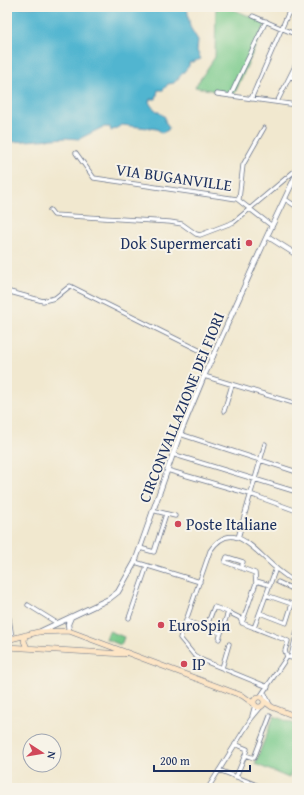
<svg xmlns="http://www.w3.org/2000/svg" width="304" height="795" font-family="'Gentium Book Plus',serif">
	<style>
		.green { fill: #79ca8b; stroke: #4a7c74 }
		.water { fill: #51b5d0; stroke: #367297 }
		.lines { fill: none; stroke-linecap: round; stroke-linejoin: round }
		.minor-casing { stroke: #667086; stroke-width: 5 }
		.tertiary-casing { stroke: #667086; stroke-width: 6 }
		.secondary-casing { stroke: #667086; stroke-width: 6 }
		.minor { stroke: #fff; stroke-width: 3.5 }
		.tertiary { stroke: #fff; stroke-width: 4.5 }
		.secondary { stroke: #fde5c5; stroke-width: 5 }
		.poi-dot { fill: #d1495b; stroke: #f7f3e8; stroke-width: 1.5 }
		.labels { text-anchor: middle; stroke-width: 4; stroke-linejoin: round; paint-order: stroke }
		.street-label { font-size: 16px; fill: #1b2f5e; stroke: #f7f3e8 }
		.poi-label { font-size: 16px; fill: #1b2f5e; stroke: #f7f3e8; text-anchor: start }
	</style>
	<rect width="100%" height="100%" fill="#f7f3e8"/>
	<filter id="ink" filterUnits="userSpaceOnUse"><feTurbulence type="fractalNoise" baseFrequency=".025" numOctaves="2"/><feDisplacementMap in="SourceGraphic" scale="8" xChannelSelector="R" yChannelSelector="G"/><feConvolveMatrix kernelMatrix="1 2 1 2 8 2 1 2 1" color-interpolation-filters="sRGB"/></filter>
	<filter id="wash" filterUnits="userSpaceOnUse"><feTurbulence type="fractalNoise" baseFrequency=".012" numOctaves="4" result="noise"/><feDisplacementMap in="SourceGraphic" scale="16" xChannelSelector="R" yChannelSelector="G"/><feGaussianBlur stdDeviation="0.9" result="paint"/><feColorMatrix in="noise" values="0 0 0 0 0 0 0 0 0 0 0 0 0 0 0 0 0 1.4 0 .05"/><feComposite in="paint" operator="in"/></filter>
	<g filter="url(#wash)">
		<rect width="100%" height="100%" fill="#f1e8cf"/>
		<path class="green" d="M216,7H227L266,23L234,95L195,87L215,57Z
			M109,631L124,637L121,645L106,639Z
			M274,716L297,725V759L289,778L255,764Z"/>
		<path class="water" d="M7,7H187L190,27L198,40L197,51L201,59L189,63V66L174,83L168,84L163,90H158L156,99H150L149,102L152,107L165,117V121L169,128L168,130L162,133L157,129L122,125L111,131L110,127H103L79,139L66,138L11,142L7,148Z"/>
	</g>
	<g filter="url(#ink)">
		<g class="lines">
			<defs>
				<path id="minor" d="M253,16L297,35
					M291,76L297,81
					M217,94L297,105
					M230,96L266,21
					M251,99L291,7
					M277,102L297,62
					M76,153L94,178L237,199L272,226
					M239,199L243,165L264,128
					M285,199L297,207
					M50,210L54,215L170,222L182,224L196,234L200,235L234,222L297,169
					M7,293L10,292L43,301L55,298L70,286L213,357
					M204,376L297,404
					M224,411L232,385
					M180,434L297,472
					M172,454L297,492
					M167,470L250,494L297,511
					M152,510L175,516
					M238,538L265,444
					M140,548L154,552L166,514
					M135,562L200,582
					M241,568L243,562L227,557L225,562L255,573L256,583L242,623
					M256,581L270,585
					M278,582L297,591
					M28,605L57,623
					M228,612L240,618L242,623
					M260,613L286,623L292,604L266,595
					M7,616L9,618L12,638
					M129,618L147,566
					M186,621L221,633
					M242,623L288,641L285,651L287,657
					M206,628L214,607L228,612L219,639
					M254,628L276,568
					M291,657L297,631
					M222,668L229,644
					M268,687L202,660L194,655L180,638L210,551C231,520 251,546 270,563C278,571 288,577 297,584
					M265,694L270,705
					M260,697L287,657L297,659
					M252,716L255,705
					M235,744L247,749L245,755
					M219,770L264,788
					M236,777L245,755L254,758L270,716
					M208,788L251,719L261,707"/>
				<path id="tertiary" d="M267,236L297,173
					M69,631L68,624L71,617
					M39,632L109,599L118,592L135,562L180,434L204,376L267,236L297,255"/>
				<path id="secondary" d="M25,635L24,641L27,648
					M7,640L38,632L69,631L243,696L254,704
					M7,647L124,654
					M254 702a5 5 0 1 1 10 0a5 5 0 1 1-10 0Z
					M264,701L272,707L297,717"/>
			</defs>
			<use href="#minor" class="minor-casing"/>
			<use href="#tertiary" class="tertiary-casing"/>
			<use href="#secondary" class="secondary-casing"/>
			<use href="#minor" class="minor"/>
			<use href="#tertiary" class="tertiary"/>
			<use href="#secondary" class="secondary"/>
		</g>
	</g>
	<g class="poi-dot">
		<circle cx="249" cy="243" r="4"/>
		<circle cx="178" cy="524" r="4"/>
		<circle cx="161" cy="625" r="4"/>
		<circle cx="184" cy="664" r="4"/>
	</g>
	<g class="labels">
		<g class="street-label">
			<text transform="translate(174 177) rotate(8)" y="6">VIA BUGANVILLE</text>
			<text transform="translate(181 407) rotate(-68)" y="6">CIRCONVALLAZIONE DEI FIORI</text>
		</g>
		<g class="poi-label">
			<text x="241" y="249" text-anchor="end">Dok Supermercati</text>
			<text x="186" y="530">Poste Italiane</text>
			<text x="169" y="631">EuroSpin</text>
			<text x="192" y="670">IP</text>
		</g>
	</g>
	<rect width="304" height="795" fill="none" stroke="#f7f3e8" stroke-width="24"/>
	<g transform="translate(42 753) rotate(102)"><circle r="19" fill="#f7f3e8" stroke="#9fa5b1"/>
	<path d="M0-3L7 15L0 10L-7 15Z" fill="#d1495b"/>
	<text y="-6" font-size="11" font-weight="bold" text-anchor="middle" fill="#1b2f5e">N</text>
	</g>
	<path d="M154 765v6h96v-6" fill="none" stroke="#1b2f5e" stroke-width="2"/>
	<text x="160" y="765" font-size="12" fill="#1b2f5e" stroke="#f7f3e8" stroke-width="3" paint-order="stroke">200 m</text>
</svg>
